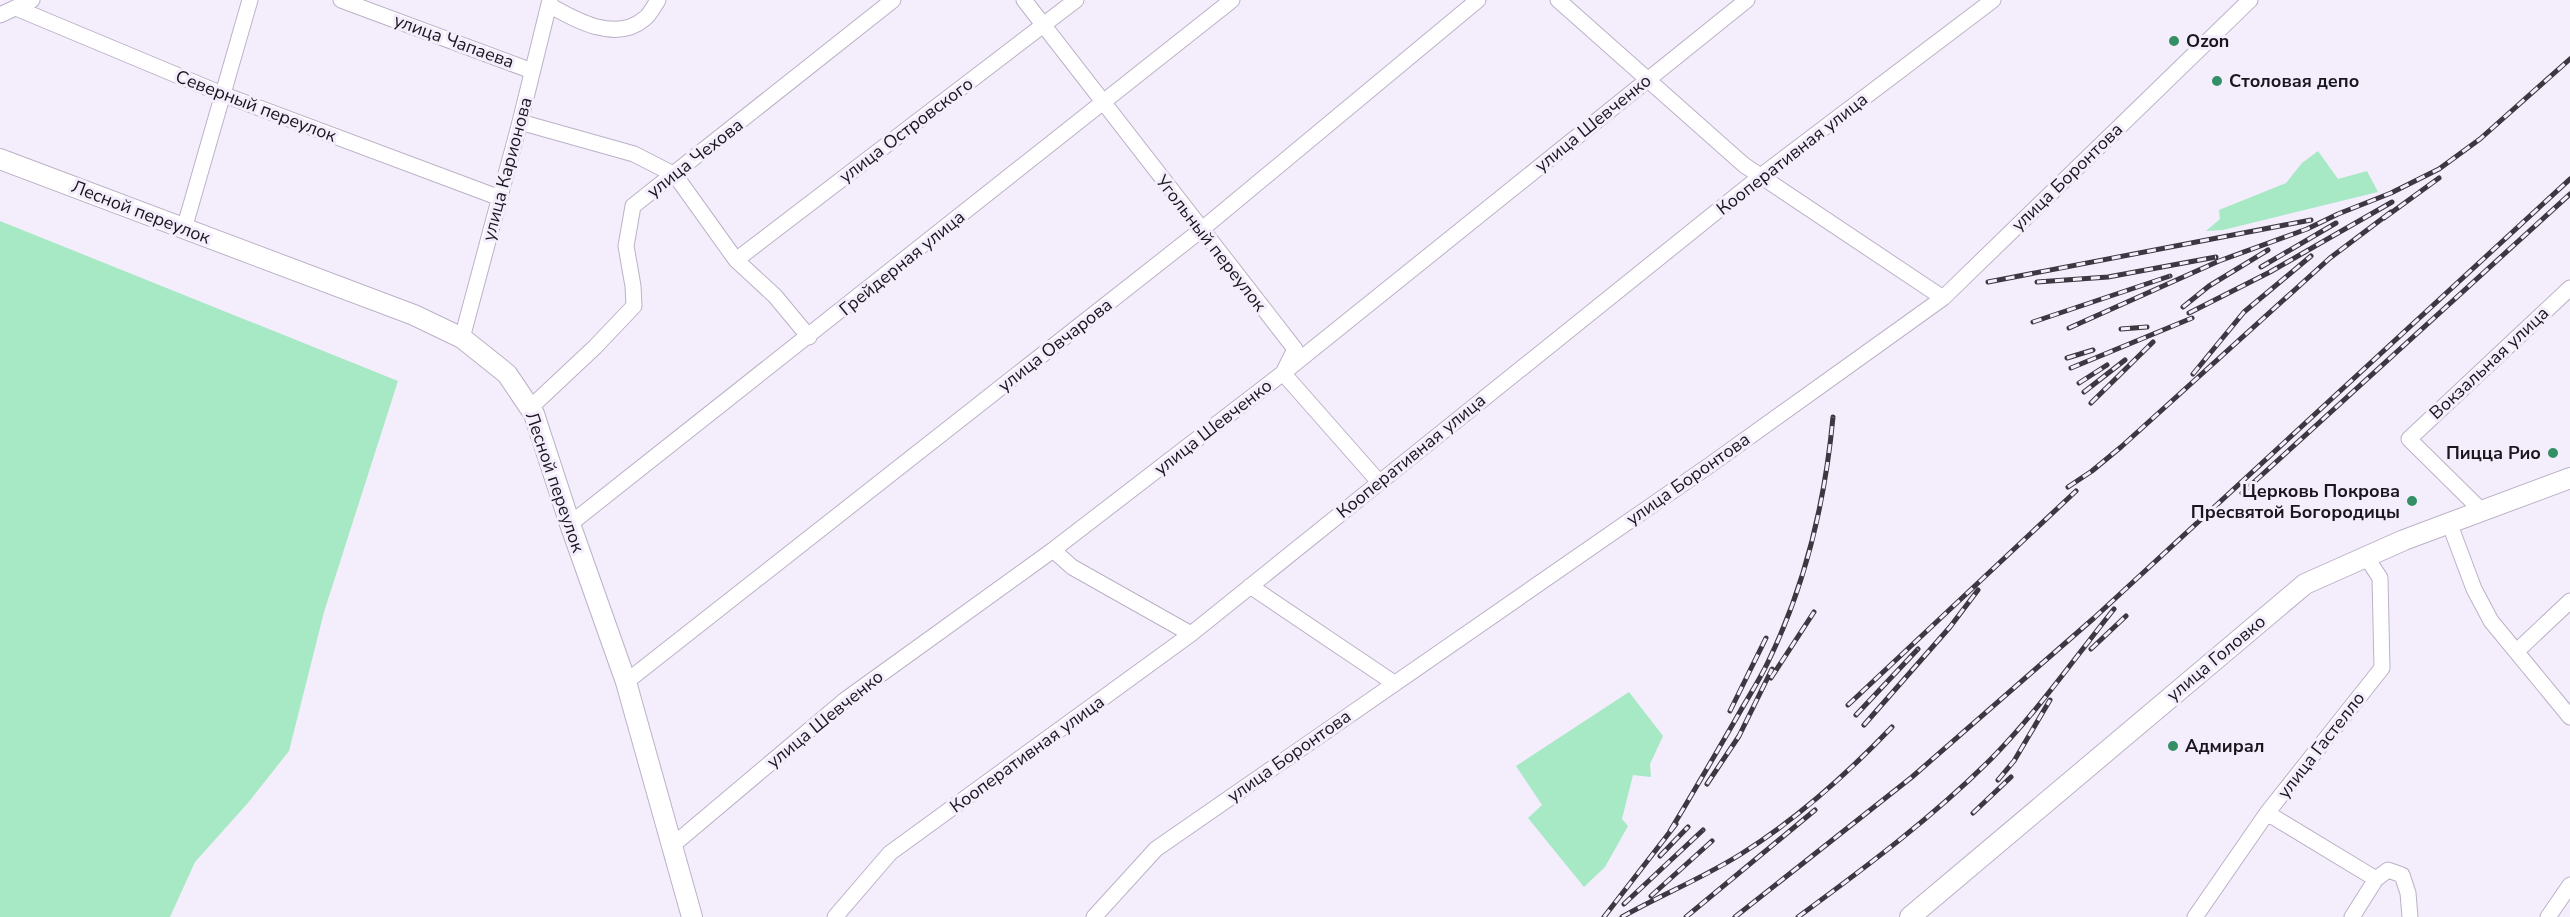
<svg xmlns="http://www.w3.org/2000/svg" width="2570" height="917" font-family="'Nunito Sans',sans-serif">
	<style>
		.green { fill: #a7e8c5 }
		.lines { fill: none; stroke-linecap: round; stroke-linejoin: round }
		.minor-casing { stroke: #bcb1c7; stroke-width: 17 }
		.major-casing { stroke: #bcb1c7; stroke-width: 22 }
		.minor { stroke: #fff; stroke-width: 15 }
		.major { stroke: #fff; stroke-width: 20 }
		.rail-casing { stroke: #3c3740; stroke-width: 5 }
		.rail { stroke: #f4eefc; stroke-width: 3; stroke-dasharray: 9; stroke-linecap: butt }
		.poi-dot { fill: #328f66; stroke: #f4eefc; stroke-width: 2 }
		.labels { text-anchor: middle; stroke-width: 6; stroke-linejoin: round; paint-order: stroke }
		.street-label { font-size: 18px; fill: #1a161e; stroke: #f4eefc }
		.poi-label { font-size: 18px; font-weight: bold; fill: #1a161e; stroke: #f4eefc; text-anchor: start }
	</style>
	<rect width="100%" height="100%" fill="#f4eefc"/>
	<path class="green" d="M2318,151L2338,179L2367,171L2378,192L2223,230L2206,231L2220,219L2219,210L2286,183L2302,163Z
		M0,221L398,381L324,612L289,751L247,804L195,862L170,917H0Z
		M1629,692L1663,736L1650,764L1651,777L1633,775L1622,819L1628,826L1605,867L1584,887L1528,818L1542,805L1516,766Z"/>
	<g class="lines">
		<defs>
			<path id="minor" d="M341,0L532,71
				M1024,0L1295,349L1283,373L1379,482
				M1558,0L1744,165L1943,298
				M549,5C575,20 616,43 644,19C650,15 654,6 658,0
				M16,8L222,94L500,198
				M0,15L32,0
				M520,122L634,154L675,175L736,260L775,296L809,337
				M184,229L250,0
				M736,260L1076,0
				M462,338L520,122L550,0
				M530,408L595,347L634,306L633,286L626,246L633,206L893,0
				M2483,512L2409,439L2570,288
				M570,524L1232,0
				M2450,525L2474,589L2491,621L2570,717
				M1053,550L1072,567L1191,634
				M1250,586L1394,683
				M2517,651L2570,601
				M626,682L1201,230L1478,0
				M2267,813L2376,879L2388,870L2402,875L2408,893L2410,917
				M673,845L845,700L1053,550L1283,373L1747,0
				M835,917L890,853L1191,634L1762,175L1993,0
				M1094,917L1156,849L1710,465L1943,298L2250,0
				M2195,917L2267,813L2382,668L2380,578L2367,558
				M2352,917L2376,879
				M2548,917L2570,885"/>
			<path id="major" d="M0,159L414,315L462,338L507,374L534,414L570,524L626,682L692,917
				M1910,917L2305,584L2404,540L2570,478"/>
		</defs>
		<use href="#minor" class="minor-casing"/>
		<use href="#major" class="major-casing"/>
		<use href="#minor" class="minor"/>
		<use href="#major" class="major"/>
		<defs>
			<path id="rail" d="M2384,218L2439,178
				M2261,267L2336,223
				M1988,282L2311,220
				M2037,282L2108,277L2216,257
				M2183,307L2209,286L2268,250
				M2189,313L2270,272L2392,202
				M2033,322L2170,276
				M2069,328L2219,261L2307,229L2338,214L2391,193L2439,169L2480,139L2570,59
				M2121,329L2147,327
				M2067,358L2093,350
				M2071,368L2192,318
				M2193,374L2244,312L2311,256
				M2079,383L2107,365
				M2084,392L2125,360
				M2091,403L2153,342
				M2068,487L2092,471L2121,447L2330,258L2391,212
				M2242,493L2570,194
				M2091,649L2126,616
				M1771,678L1814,612
				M1848,705L2076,491
				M1730,711L1766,638
				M1856,715L1918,649
				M1864,725L1950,627L1978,590
				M1998,780L2014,761L2050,700
				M1707,784L1739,736L1772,669
				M1973,813L2011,777
				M1670,831C1693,793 1715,755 1737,717C1747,699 1759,681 1768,662C1806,584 1825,502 1833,417
				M1660,856L1688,827
				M1651,896L1712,841
				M1624,904L1703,830
				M1604,917L1676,824
				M1622,917C1661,895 1703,878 1741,854C1797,819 1846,775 1892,727
				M1686,917L1815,810
				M1735,917L1912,777L2094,618L2570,179
				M1798,917C1866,867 1933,817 1992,758C2037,712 2074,659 2114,609"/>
		</defs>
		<use href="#rail" class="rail-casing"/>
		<use href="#rail" class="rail"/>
	</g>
	<g class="poi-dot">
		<circle cx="2174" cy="41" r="6"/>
		<circle cx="2217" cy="81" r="6"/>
		<circle cx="2553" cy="453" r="6"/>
		<circle cx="2412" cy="501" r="6"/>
		<circle cx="2173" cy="746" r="6"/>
	</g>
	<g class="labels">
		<g class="street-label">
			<text transform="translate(454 41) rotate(20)" y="6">улица Чапаева</text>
			<text transform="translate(256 106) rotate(21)" y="6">Северный переулок</text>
			<text transform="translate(1593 123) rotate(-39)" y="6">улица Шевченко</text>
			<text transform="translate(906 130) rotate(-37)" y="6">улица Островского</text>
			<text transform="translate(1792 154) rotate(-38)" y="6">Кооперативная улица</text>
			<text transform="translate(695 158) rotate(-38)" y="6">улица Чехова</text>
			<text transform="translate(507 169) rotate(-75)" y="6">улица Карионова</text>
			<text transform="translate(2067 177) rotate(-44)" y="6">улица Боронтова</text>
			<text transform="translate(141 212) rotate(21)" y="6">Лесной переулок</text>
			<text transform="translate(1211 243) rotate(52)" y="6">Угольный переулок</text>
			<text transform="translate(902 263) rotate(-39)" y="6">Грейдерная улица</text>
			<text transform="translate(1055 345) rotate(-38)" y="6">улица Овчарова</text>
			<text transform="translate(2489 363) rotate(-43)" y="6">Вокзальная улица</text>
			<text transform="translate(1213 427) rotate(-38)" y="6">улица Шевченко</text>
			<text transform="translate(1411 456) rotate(-39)" y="6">Кооперативная улица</text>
			<text transform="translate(1688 479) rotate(-35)" y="6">улица Боронтова</text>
			<text transform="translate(555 482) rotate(71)" y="6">Лесной переулок</text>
			<text transform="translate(2216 658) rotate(-40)" y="6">улица Головко</text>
			<text transform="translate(825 719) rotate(-39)" y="6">улица Шевченко</text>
			<text transform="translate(2321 745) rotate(-52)" y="6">улица Гастелло</text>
			<text transform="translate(1027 754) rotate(-36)" y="6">Кооперативная улица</text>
			<text transform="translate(1289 756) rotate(-35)" y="6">улица Боронтова</text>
		</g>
		<g class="poi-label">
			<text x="2186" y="47">Ozon</text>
			<text x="2229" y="87">Столовая депо</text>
			<text x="2541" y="459" text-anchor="end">Пицца Рио</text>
			<text x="2400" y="497" text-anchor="end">Церковь Покрова<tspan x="2400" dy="21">Пресвятой Богородицы</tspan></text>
			<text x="2185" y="752">Адмирал</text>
		</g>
	</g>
</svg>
